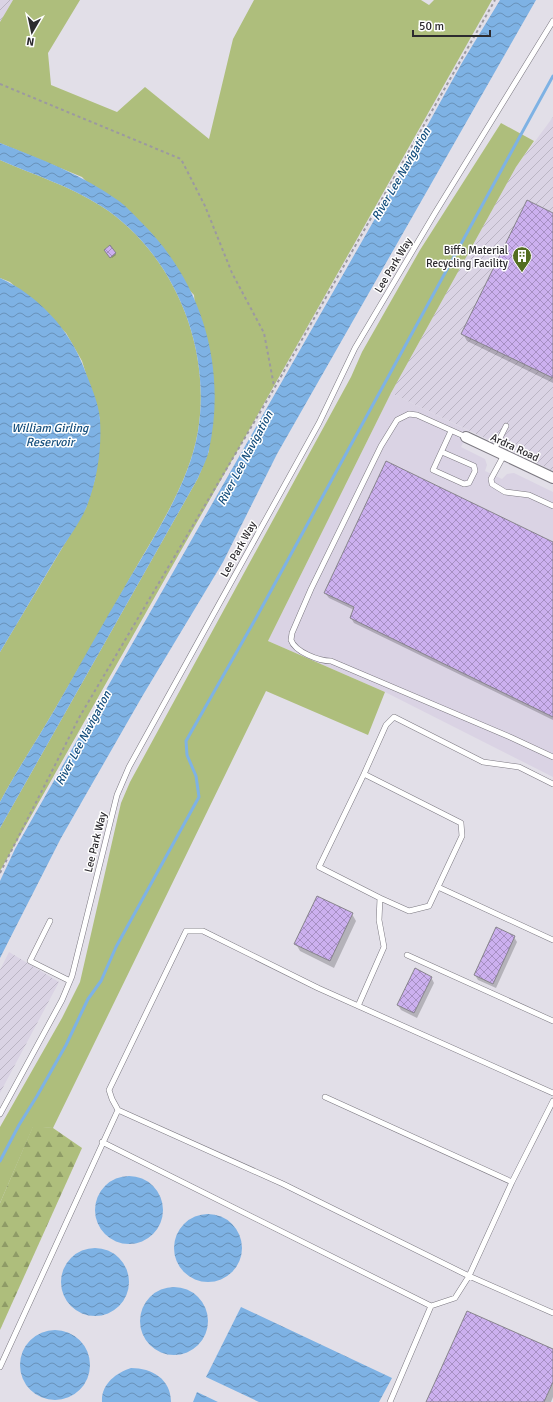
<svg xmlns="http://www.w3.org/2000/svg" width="553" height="1402" font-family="Signika,sans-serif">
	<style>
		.built { fill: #dad3e4 }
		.industrial { fill: url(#industrial-furrows) }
		.grass { fill: #aebe7c }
		.forest { fill: url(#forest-firs) }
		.water { fill: url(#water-waves) }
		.shadow { fill: #0003 }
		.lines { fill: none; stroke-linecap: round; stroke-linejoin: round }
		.stream { stroke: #7eb2e4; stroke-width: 3 }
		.building { fill: url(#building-cross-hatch); stroke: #87848c }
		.service-casing { stroke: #7b7880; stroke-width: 6 }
		.minor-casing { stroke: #7b7880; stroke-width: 12 }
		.path { stroke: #9c99a0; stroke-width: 2; stroke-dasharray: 3 3; stroke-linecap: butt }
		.service { stroke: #fff; stroke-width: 5 }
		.minor { stroke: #fff; stroke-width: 10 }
		.labels { text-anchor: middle; stroke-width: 3; stroke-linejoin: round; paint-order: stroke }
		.poi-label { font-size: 11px; fill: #2d2b2f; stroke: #fff; text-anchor: end }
		.street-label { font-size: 11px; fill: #2d2b2f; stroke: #fff }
		.water-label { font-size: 12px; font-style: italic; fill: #144e7d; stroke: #fff }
	</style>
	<defs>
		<pattern id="industrial-furrows" width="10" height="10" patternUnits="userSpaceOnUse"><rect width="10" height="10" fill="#dad3e4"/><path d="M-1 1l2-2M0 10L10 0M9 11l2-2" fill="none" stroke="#bbb5c4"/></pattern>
		<pattern id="forest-firs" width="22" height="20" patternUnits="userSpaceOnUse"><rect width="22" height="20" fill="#aebe7c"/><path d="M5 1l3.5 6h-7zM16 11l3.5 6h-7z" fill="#8e9b66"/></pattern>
		<pattern id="water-waves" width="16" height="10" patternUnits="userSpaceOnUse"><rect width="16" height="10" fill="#7eb2e4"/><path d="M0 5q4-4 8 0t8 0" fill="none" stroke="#6891b9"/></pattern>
		<pattern id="building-cross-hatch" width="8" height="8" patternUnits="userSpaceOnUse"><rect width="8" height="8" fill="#ccb0ef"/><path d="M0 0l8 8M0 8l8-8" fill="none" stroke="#a68fc2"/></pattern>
	</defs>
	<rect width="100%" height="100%" fill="#e2dfe8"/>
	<path class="built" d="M391,393L469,431L461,447L485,459L487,465L485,471L502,479L507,474L514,473L553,492V777L385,692L268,641Z"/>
	<path class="industrial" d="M0,0H13L0,22Z
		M553,117V471L391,393L516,167Z
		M9,952L59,982L0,1093V970Z"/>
	<path class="grass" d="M13,0H80L48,53L51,85L117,112L145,87L209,139L233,39L254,0H421L429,5L434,0H492L0,871V828L198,478L209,451L194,295L82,177L0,143V22Z
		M501,123L534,141L516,167L391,393L268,641L385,692L368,735L266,691L53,1128L33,1127L0,1203V1127L62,1018L80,982L121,803L130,782L351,377L362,352L420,250Z
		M0,160C34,175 70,186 101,206C173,252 212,347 198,431C189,484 156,532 130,578C105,622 80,666 55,709C37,740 17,770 0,802V652L86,508L95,479L99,447L100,419L82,361L66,333L10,282L0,278Z"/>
	<path class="forest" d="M33,1126L53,1128L82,1148L0,1330V1203Z"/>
	<path class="water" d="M500,0H536L277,454L223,562L143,695L61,838L0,958V881L15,849L405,166L463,61Z
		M0,143C41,159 83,175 119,201C127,207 134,215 141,222C202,282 227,366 209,450C207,459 202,469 198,478L0,828V802C17,770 37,740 55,709C78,669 100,628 124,588C151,541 189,486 198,431C212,347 173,252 101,206C70,186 34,175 0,160Z
		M0,278C38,295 70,330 84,368C90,384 99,403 100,420C102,449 97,480 87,506C80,523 68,538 59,553C39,586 20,619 0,652Z
		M95 1210a34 34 0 1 1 68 0a34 34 0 1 1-68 0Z
		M174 1248a34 34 0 1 1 68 0a34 34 0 1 1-68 0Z
		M61 1282a34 34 0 1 1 68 0a34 34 0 1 1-68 0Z
		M140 1321a34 34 0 1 1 68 0a34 34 0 1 1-68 0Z
		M241,1307L392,1378L379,1402H259L206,1377Z
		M20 1365a35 35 0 1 1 70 0a35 35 0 1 1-70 0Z
		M131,1368C152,1368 171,1379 171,1402H102C101,1384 116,1373 131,1368Z
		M197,1392L218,1402H193Z"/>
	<path class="shadow" d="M553,214V383L467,341L463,334Z
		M106,251L115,253L116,255L112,258Z
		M553,543V720L354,623L351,618L354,610L329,598L325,593Z
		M352,914L356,921L334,968L300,951L296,944Z
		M514,937L517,942L496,988L478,980L475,975Z
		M431,977L434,983L417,1018L401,1010L398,1005Z
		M553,1350V1397L551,1402H427Z"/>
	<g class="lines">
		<path class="stream" d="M0,1161L19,1125L37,1096L66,1045L88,999L101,981L116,947L199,797L196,776L187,755L186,741L256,618L553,76"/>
	</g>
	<path class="building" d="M527,200L553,213V378L461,334Z
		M110,245L116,253L110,258L104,250Z
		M386,461L553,542V717L350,618L354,607L324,593Z
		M317,896L353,913L330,961L294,944Z
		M496,927L515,936L493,984L474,975Z
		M415,968L432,977L414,1013L397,1005Z
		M467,1311L553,1349V1382L544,1402H426Z"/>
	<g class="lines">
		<defs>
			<path id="service" d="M466,437L417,415L409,414L397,420L381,446L311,589L292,633L291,640C295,652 319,661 331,661L510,737L553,757
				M494,450L506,426
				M442,452L474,466L475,471L469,483L464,484L433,470L451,431
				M504,455L491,479L492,484L505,492L529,495L553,506
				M364,774L319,867L380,898
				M438,887L553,940
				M50,921L30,961L70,981
				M407,955L553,1021
				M358,1006L384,947L379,920L380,898L409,911L429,906L462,836L461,823L364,774L386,725L394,717L483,762L519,767L553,784
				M553,1093L318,988L203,931H186L109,1090L112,1099L118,1110L283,1184L469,1276L553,1313
				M325,1097L512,1182
				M0,1114L62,1000L72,976L117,795L129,767L319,423L355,348L435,213L553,21
				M102,1142L431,1306L455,1298L469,1276L512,1182L553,1101
				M0,1367L118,1110
				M390,1402L431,1306"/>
			<path id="minor" d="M466,437L553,478"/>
		</defs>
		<use href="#service" class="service-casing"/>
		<use href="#minor" class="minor-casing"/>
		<path class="path" d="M0,84L181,159L205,206L232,273L264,333L274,386
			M0,873L80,716L275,387L495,0"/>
		<use href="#service" class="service"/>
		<use href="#minor" class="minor"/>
	</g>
	<defs>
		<symbol id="building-pin" viewBox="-11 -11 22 30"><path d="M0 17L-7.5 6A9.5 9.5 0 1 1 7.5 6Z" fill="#536d20" stroke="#fff"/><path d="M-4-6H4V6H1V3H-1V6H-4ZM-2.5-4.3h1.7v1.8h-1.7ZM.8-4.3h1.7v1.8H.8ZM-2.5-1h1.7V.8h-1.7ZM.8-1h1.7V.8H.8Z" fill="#fff"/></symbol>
	</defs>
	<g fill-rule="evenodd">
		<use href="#building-pin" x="511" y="245" width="22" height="30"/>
	</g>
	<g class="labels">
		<g class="poi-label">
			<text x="508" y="254">Biffa Material<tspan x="508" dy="13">Recycling Facility</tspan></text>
		</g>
		<g class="street-label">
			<text transform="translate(393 265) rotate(-59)" y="4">Lee Park Way</text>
			<text transform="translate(515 447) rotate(25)" y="4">Ardra Road</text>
			<text transform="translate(238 549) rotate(-61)" y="4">Lee Park Way</text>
			<text transform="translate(95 842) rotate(-76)" y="4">Lee Park Way</text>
		</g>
		<g class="water-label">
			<text transform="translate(401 174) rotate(-60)" y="4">River Lee Navigation</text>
			<text x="50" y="432">William Girling<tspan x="50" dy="14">Reservoir</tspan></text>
			<text transform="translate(245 458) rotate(-62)" y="4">River Lee Navigation</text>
			<text transform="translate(83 738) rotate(-62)" y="4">River Lee Navigation</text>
		</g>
	</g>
	<g transform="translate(32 32) rotate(189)" stroke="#ffffff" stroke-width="3" paint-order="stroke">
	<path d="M0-3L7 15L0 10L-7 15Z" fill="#2d2b2f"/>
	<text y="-6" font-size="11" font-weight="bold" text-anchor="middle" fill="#2d2b2f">N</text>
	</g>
	<path d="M413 30v6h77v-6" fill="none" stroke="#2d2b2f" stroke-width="2"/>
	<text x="419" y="30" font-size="12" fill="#2d2b2f" stroke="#ffffff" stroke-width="3" paint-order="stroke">50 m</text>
</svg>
